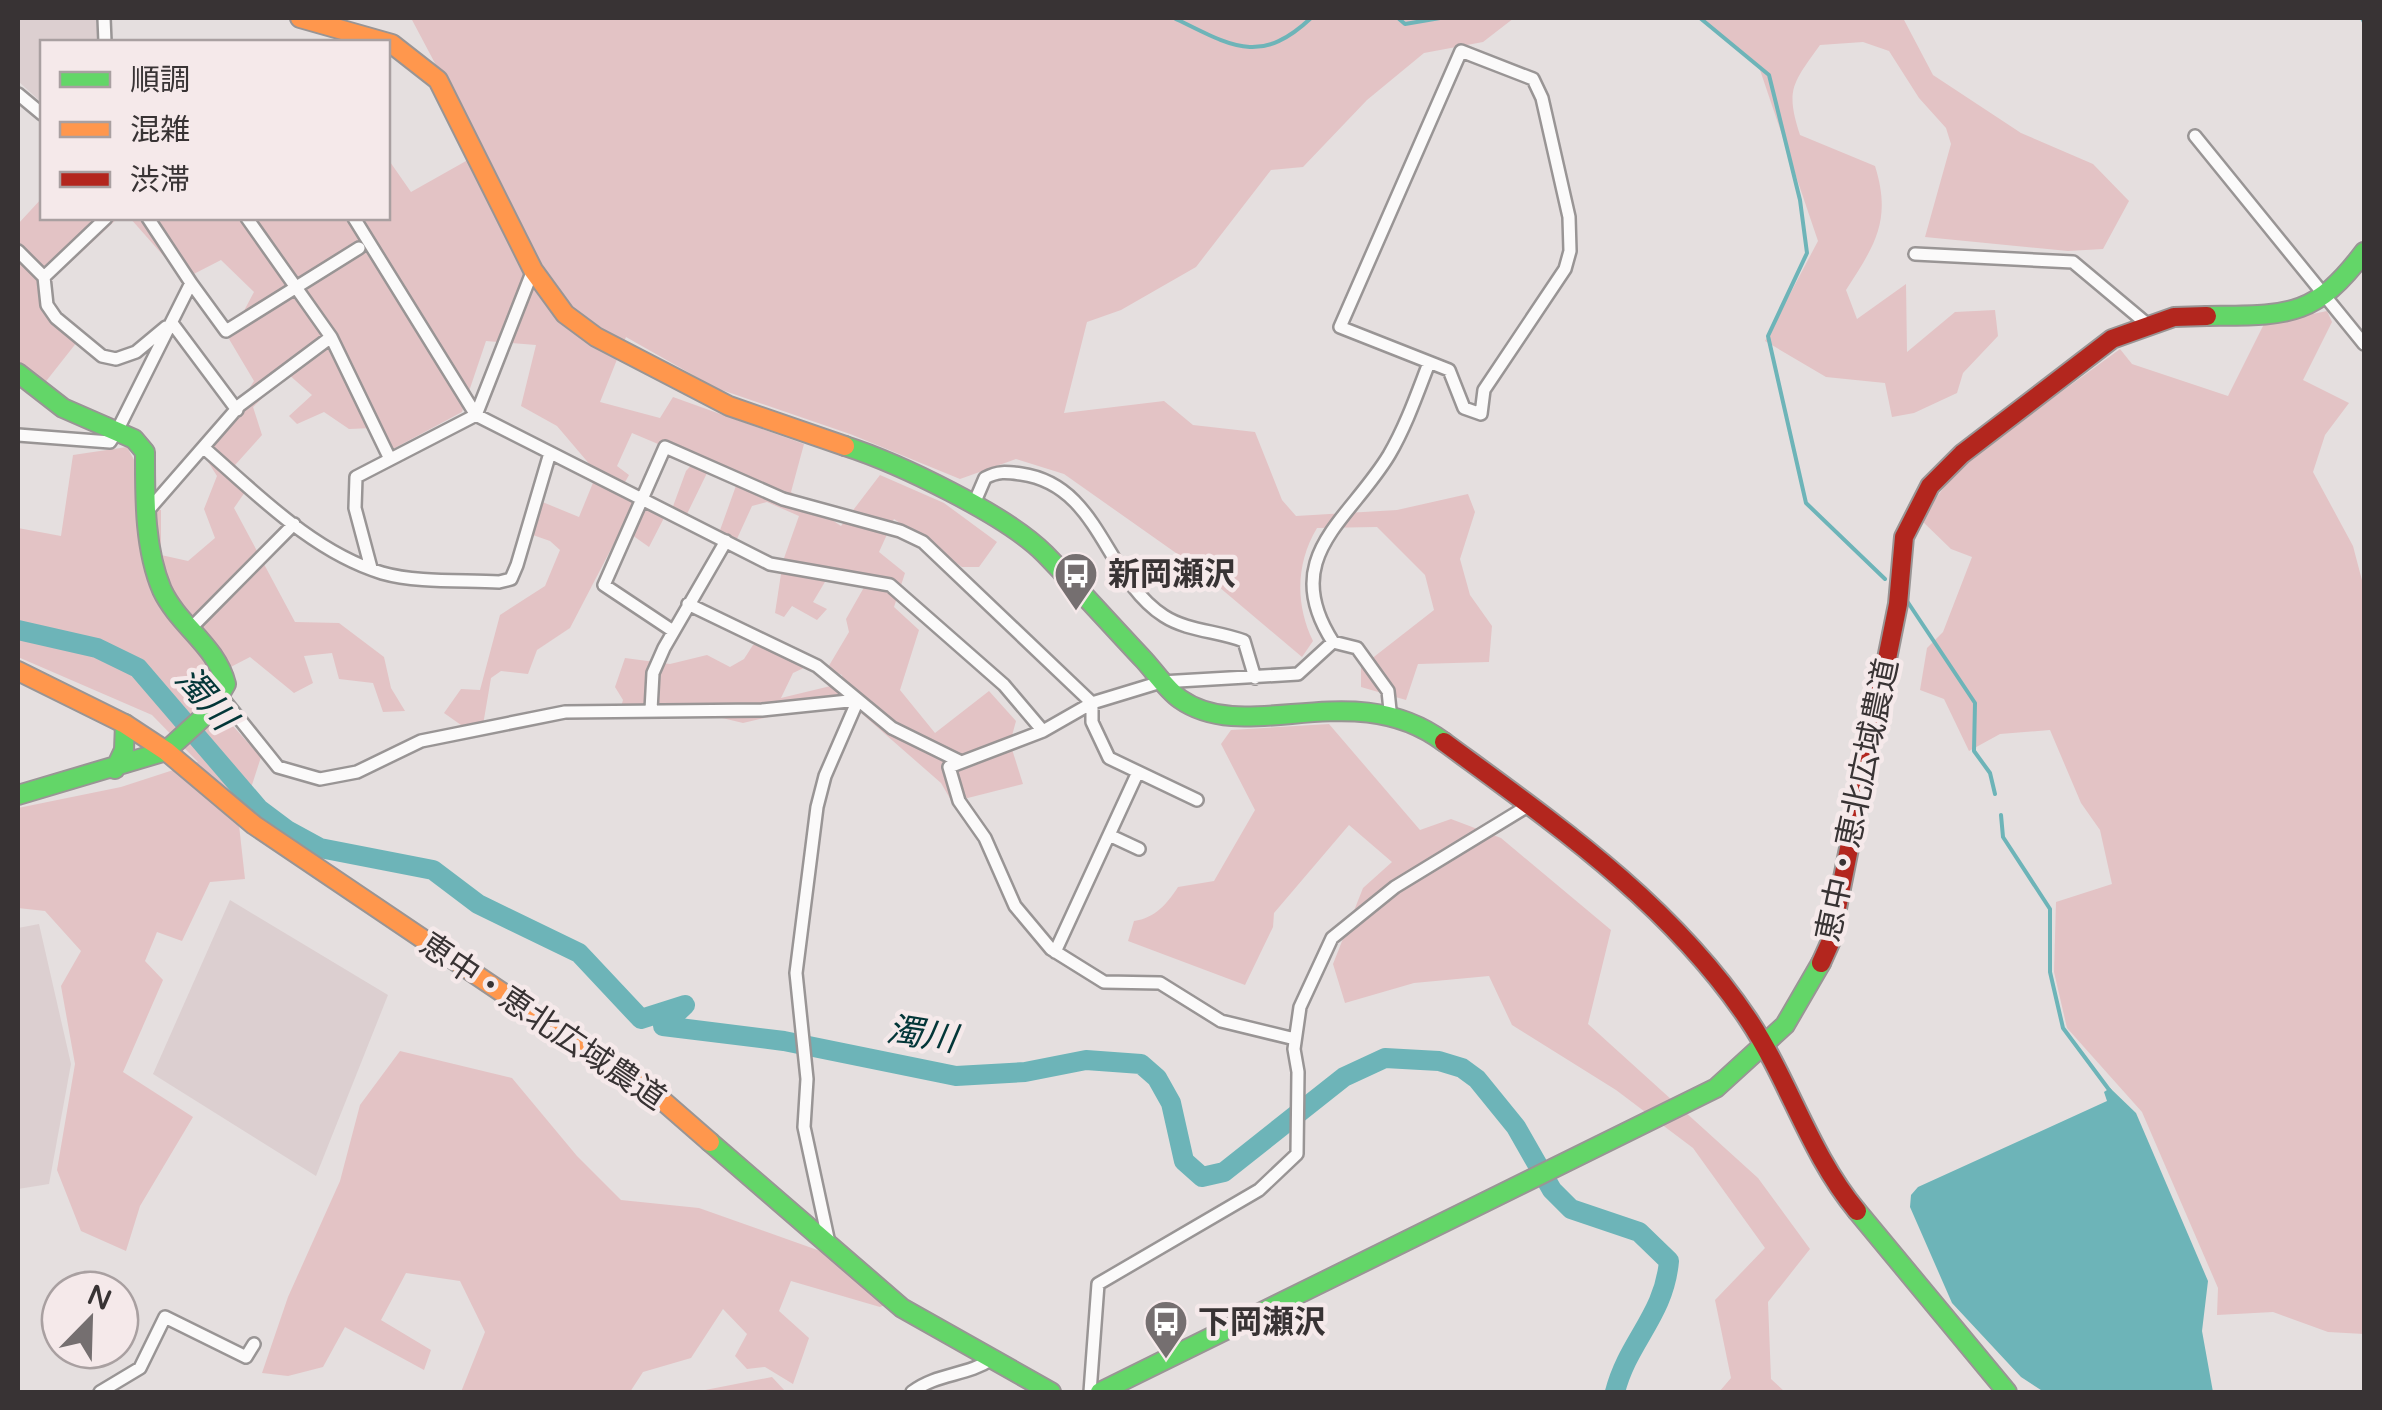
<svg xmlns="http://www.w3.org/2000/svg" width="2382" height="1410" font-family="'Varela Round','Noto Sans JP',sans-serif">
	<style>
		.built { fill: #dccfd0 }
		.green { fill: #e3c3c5 }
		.water { fill: #6db4b8 }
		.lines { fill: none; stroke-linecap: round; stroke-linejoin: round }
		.stream { stroke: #6db4b8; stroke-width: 4 }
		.river { stroke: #6db4b8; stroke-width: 20 }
		.street-casing { stroke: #999595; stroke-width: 16 }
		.fast-casing { stroke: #999595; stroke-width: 22 }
		.slow-casing { stroke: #999595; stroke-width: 22 }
		.jam-casing { stroke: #999595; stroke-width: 22 }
		.street { stroke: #fbfafa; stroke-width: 11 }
		.fast { stroke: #63d668; stroke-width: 18 }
		.slow { stroke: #ff974d; stroke-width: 18 }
		.jam { stroke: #b3261e; stroke-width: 18 }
		.labels { text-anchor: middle; stroke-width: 9; stroke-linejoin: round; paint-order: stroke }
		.poi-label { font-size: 32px; font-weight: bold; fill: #383334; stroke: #f5e9ea; text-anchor: start }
		.street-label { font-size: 32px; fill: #383334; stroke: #f5e9ea }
		.water-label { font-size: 35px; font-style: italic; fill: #033638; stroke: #f5e9ea }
	</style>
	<rect width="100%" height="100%" fill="#e5dfdf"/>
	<path class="built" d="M18,18H96L98,42H42V103L18,81Z
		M230,900L388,995L316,1176L153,1074Z
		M39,924L71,1064L49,1184L18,1189V928Z"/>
	<path class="green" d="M411,18H1514L1483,42L1424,53L1367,100L1303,167L1271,170L1196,267L1121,310L1087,322L1064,413L1164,401L1193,425L1255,432L1282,500L1296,516L1397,510L1468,494L1475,512L1460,559L1470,595L1492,626L1489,662L1418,664L1406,700L1361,687V667L1434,610L1425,575L1377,527L1317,528C1296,563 1295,604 1313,641L1302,657L1193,565L1064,474L1016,459L960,479L850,434L716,388L626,337L600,402L660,418L673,397L804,444L791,492L841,526L880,475L944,503L997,542L979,567H962L894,519L879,552L905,573L894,607L919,630L900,690L935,733L989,691L1016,721L1010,743L1023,784L952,802L941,783L845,699L743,723L664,704L639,716L619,714L623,700L615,687L625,658L670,664L707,655L730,667L744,659L753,645L787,643L797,661L810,665L793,673L781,698L843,683L842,675L827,669L849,632L846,619L871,575L832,570L813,602L827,609L817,620L792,606L784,617L775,613L783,561L799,516L767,502L752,506L736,541L719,533L737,483L708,471L686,516L672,509L686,471L696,460L632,433L617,466L629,475L624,484L665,516L649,547L622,528L570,628L537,650L528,674L501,671L491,678L483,725H461L444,713L461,689L480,690L500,615L545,586L560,550L550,541L530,534L540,501L579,517L597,473L557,426L521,406L536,345L486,341L462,412L393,449L373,428L349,429L324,412L297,424L289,416L312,395L288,374L253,407L262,435L227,474L245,492L234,508L295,622L339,623L384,657L391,688L405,711L383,712L373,683L339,679L332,653L304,656L313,683L294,693L250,657L196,685L261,757L239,825L245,879L210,882L182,941L157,932L145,961L163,980L123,1072L193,1117L140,1206L126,1251L81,1231L57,1170L75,1064L61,986L81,951L45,911L18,908V808L121,787L198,762L152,715L18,657V528L61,536L73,455L127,447L138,467L143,510H161V555L188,561L215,538L204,509L217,476L205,457L254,381L229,339L254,292L221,260L184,279L130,218H388V159L411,192L482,152Z
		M1699,18H1903L1933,75L2021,133L2093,164L2129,201L2103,249L2068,251L1925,237L1951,144L1946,128L1919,98L1889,51L1863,42L1820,45C1793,83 1785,89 1800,135L1875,166C1892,220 1875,245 1846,290L1857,319L1906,284L1907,352L1955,312L1995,310L1998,336L1963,373L1957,393L1914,413L1892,417L1885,383L1826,377L1765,341L1818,241L1759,67Z
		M42,198V218H118L52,280L54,309L77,342L36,394L18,370V224Z
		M2327,311L2332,322L2303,380L2349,403L2325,435L2313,472L2353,546L2364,588V1334L2328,1332L2273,1312L2217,1315L2218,1288L2142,1112L2067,1028L2054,972L2056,902L2112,884L2100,830L2081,803L2050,730L2000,734L1969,751L1944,699L1920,690L1927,648L1943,632L1972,557L1951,549L1920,519L1961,465L2120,349L2132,364L2228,396L2264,324Z
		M1329,724L1420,830L1451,819L1501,838L1611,930L1588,1024L1758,1178L1810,1249L1768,1302L1771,1379L1785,1392H1719L1731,1378L1715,1300L1765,1248L1693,1148L1616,1090L1512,1025L1489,976L1414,983L1345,1003L1333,964L1363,888L1392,862L1349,825L1274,913L1273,927L1245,985L1128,941L1134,921C1155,918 1167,904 1178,887L1214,881L1255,810L1221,744L1231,730Z
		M400,1051L512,1078L577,1156L621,1200L699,1208L823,1252L892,1302L880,1307L791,1281L779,1311L809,1338L793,1384L765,1367L747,1369L735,1356L747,1334L723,1309L691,1358L643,1372L630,1392H461L485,1332L460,1281L406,1273L381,1320L431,1350L424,1370L345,1327L323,1367L288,1376L262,1373L288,1297L340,1181L360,1105Z
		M772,1377L786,1392H695Z"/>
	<path class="water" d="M2110,1088L2136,1113L2208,1281L2202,1331L2213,1392H2044L2021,1377L1952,1303L1910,1207L1911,1195L1918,1187L2107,1101L2104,1092Z"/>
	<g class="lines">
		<path class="stream" d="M1174,18C1230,45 1259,67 1311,18
			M1398,18L1405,24L1440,18
			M1700,18L1769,75L1800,200L1807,253L1768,336L1806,503L1885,579
			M2362,18L2364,22
			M1905,598L1975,703L1974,751L1990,773L1995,794
			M2001,815L2003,837L2050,909V972L2063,1028L2110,1091"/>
		<path class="river" d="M18,630L97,648L138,668L259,809L287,830L320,848L433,870L478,904L579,953L641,1019L685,1005L663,1026L784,1041L956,1076L1025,1072L1086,1060L1141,1064L1157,1078L1171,1103L1184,1161L1202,1177L1224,1172L1344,1077L1385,1058L1439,1061L1462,1068L1477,1079L1516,1127L1552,1190L1571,1209L1639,1232L1669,1261C1664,1316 1628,1341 1615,1392"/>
		<defs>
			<path id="street" d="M104,18L105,42
				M1461,51L1533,79L1542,98L1569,217L1570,251L1565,269L1484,390L1481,414L1464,408L1449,370L1340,327Z
				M18,94L42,114
				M2195,136L2364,344
				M247,218L331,337L390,459
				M354,218L476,415L770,564L890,585L1004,685L1043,731
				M18,251L44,277L47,305L56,318L102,356L116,359L136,352L166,327
				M1915,254L2073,262L2147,324
				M44,277L106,218
				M191,283L226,331L359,248
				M172,323L237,410
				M18,435L110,442L117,431L191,283L148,218
				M204,448C257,494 313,552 382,573C417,583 462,580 499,582L511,579L517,565L550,453
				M973,506L985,478C998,471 1006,472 1021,474C1100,485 1104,577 1164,616C1187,631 1218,631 1244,641L1255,678
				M145,514L240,405L331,337
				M371,568L355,508L356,477L476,415L533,270
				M688,604L817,666L892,728L959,761
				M189,630L294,524
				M673,631L604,585L665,447L783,499L900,531L923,542L1092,703V722L1109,758L1197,800
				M1333,642C1278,557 1349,521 1389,455C1406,426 1417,394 1429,363
				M221,696L278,767L320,779L357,772L421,741L565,712L762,710L858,700
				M651,710L653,673L664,648L726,541
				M1109,835L1139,849
				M1055,952L1138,772
				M1295,1039L1221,1021L1160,983L1104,982L1051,949L1015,906L985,838L959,801L949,767L1043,731L1092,703L1161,682L1298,674L1333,642L1357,648L1388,691L1390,710
				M829,1243L804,1127L807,1079L796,973L817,807L825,776L858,700
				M100,1392L140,1368L165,1317L246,1357L254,1344
				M912,1392C937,1373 967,1376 992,1359
				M1090,1392L1098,1284L1259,1190L1297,1154L1298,1072L1294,1049L1300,1007L1332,938L1395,887L1531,804"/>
			<path id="fast" d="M2207,316C2286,315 2314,319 2364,252
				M18,373L63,408L134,439L145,452C145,496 144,548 162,590C179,626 216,645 226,684L211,710L166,751L18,795
				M845,446C898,463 1007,515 1045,554C1079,589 1111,625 1144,660C1155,672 1167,690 1180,699C1248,747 1353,674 1444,742
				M115,769L124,750L125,724
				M710,1142L902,1308L1051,1392
				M1857,1211L2007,1392
				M1100,1392L1716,1088L1785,1025L1821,963"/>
			<path id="slow" d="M300,18L392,44L438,80L533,270L565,314L596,337L729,406L845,446
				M18,671L125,724L166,751L254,825L663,1101L710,1142"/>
			<path id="jam" d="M1444,742C1554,823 1670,903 1748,1019C1789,1080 1809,1153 1857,1211
				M1821,963L1830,943L1898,604L1904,537L1930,486L1962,454L2112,339L2174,317L2207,316"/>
		</defs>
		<use href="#street" class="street-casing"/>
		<use href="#fast" class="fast-casing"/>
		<use href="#slow" class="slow-casing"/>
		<use href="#jam" class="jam-casing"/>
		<use href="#street" class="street"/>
		<use href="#fast" class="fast"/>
		<use href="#slow" class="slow"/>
		<use href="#jam" class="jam"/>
	</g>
	<defs>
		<symbol id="bus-pin" viewBox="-11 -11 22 30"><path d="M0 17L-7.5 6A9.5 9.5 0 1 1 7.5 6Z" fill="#756f70" stroke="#f5e9ea"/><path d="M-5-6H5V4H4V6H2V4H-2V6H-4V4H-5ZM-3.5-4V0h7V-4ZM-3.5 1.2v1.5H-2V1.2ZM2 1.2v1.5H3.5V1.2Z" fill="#fff"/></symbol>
	</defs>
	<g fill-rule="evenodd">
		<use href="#bus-pin" x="1051" y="549" width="50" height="68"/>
		<use href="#bus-pin" x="1141" y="1297" width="50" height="68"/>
	</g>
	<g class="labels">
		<g class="poi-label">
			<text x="1108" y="585">新岡瀬沢</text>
			<text x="1198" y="1333">下岡瀬沢</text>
		</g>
		<g class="street-label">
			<text transform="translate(1857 800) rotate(-78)" y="11">恵中・恵北広域農道</text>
			<text transform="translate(543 1021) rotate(34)" y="11">恵中・恵北広域農道</text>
		</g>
		<g class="water-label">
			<text transform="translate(206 698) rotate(49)" y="12">濁川</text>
			<text transform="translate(922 1034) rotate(9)" y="12">濁川</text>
		</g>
	</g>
	<rect width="2382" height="1410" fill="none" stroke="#383334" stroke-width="40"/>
	<rect x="40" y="40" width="350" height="180" fill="#f5e9ea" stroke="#a9a0a1" stroke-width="2.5"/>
	<rect x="60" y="72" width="50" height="15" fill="#63d668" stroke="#a9a0a1" stroke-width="2.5"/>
	<text x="130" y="90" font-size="30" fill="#383334">順調</text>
	<rect x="60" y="122" width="50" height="15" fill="#ff974d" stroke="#a9a0a1" stroke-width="2.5"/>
	<text x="130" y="140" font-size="30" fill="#383334">混雑</text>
	<rect x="60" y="172" width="50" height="15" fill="#b3261e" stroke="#a9a0a1" stroke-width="2.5"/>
	<text x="130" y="190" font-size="30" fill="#383334">渋滞</text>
	<g transform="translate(90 1320) rotate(23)"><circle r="48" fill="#f5e9ea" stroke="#a9a0a1" stroke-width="2.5"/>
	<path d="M0-8L18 38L0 25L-18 38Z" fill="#756f70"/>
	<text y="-15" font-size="28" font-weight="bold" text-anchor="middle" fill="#383334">N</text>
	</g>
</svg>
